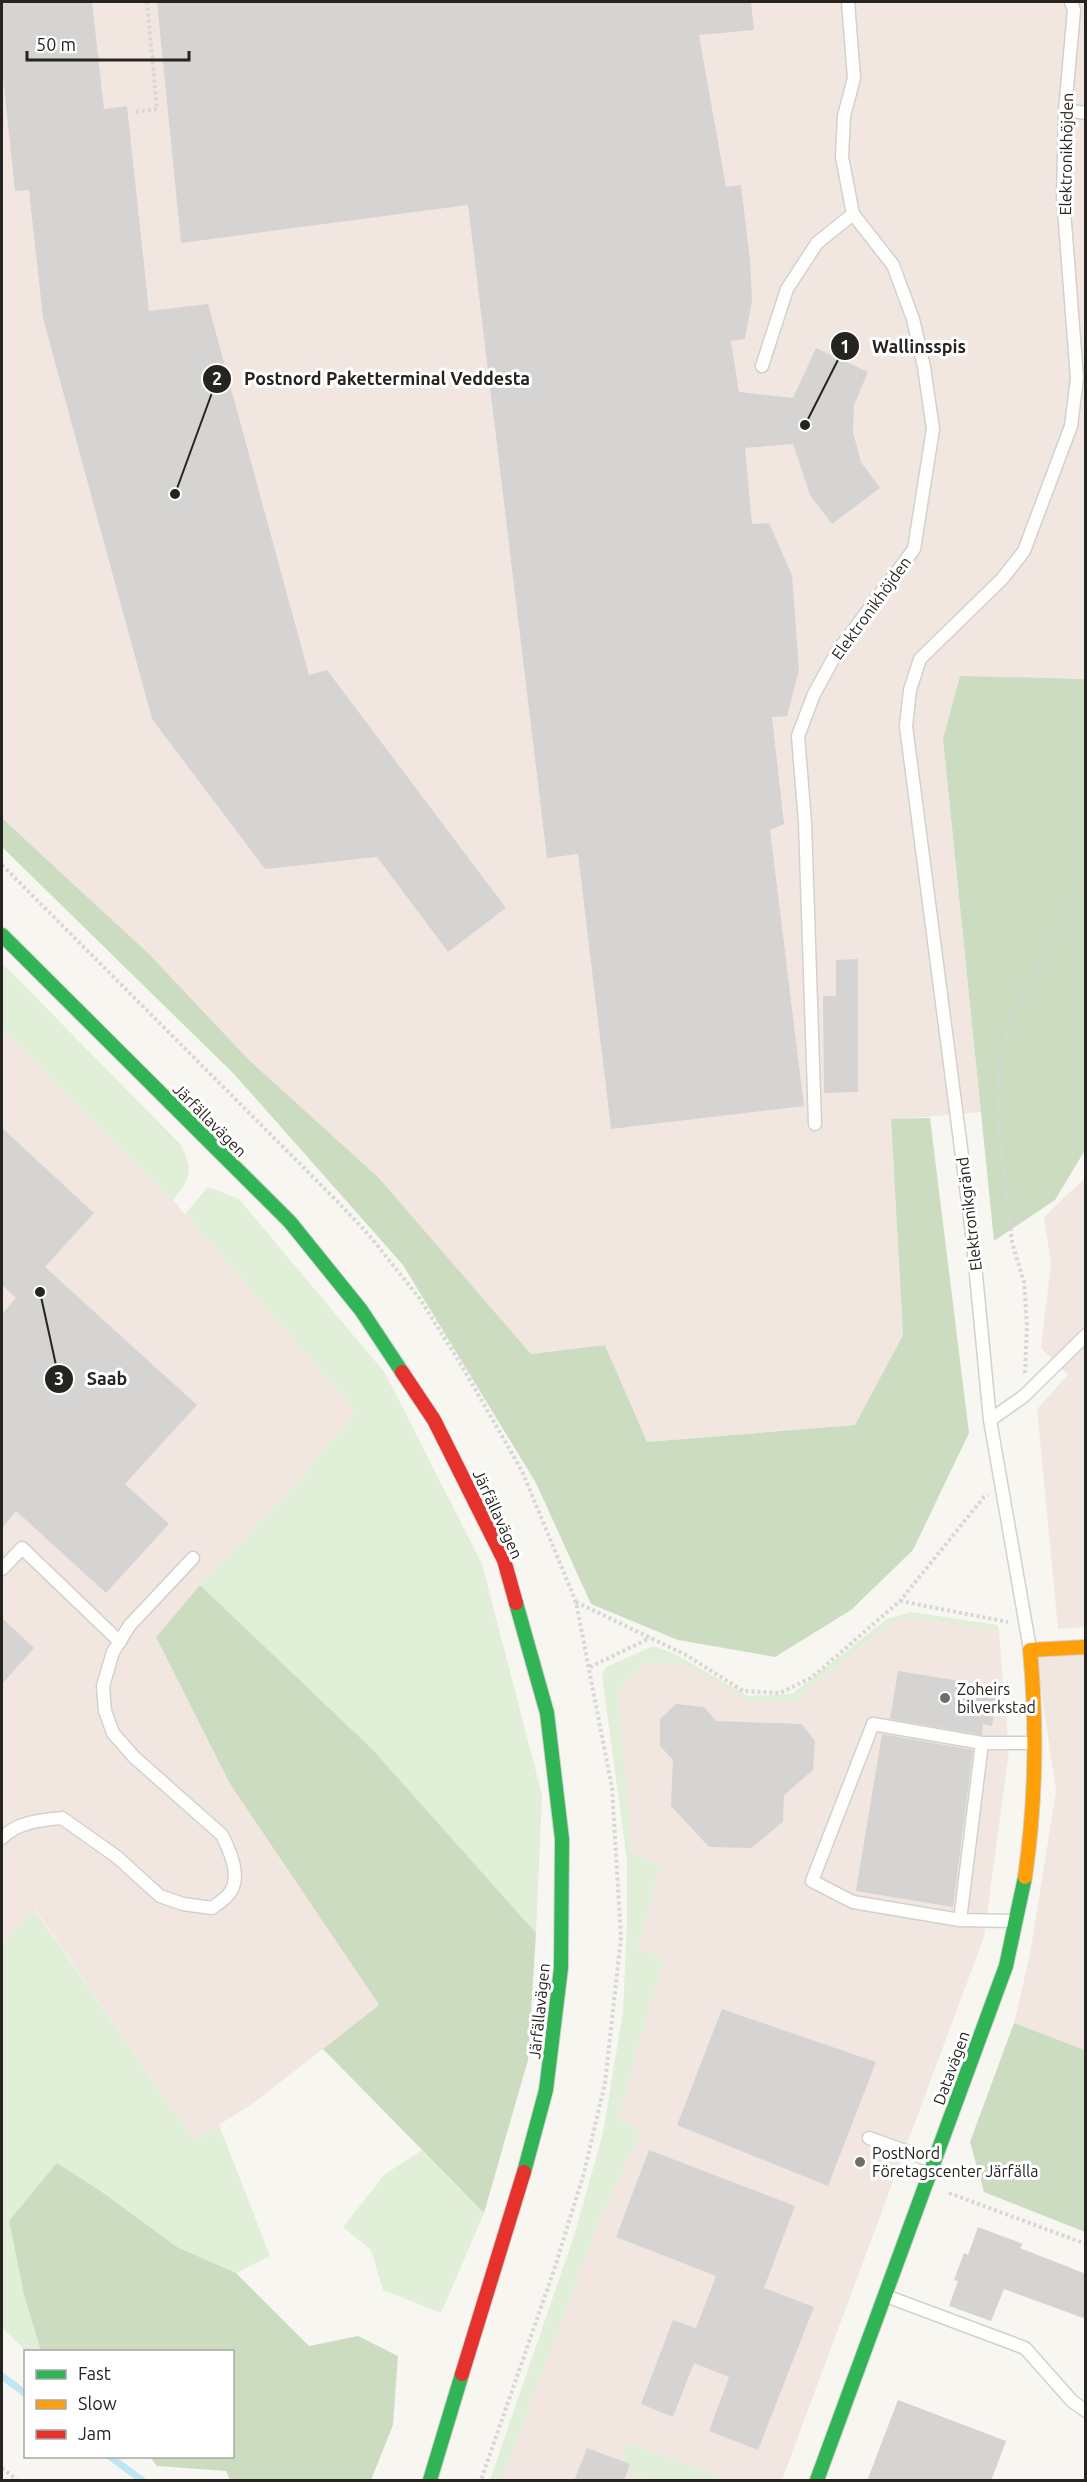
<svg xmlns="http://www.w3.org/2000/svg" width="1087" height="2482" font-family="Ubuntu,sans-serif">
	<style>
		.industrial { fill: #f2e7e0 }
		.green { fill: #e1eed8 }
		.forest { fill: #ccdcc1 }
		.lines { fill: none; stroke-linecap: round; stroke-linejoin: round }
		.stream { stroke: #bee7f4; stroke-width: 7 }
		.building { fill: #d5d4d3 }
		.lane-casing { stroke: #d3d1cd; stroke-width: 15 }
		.fast-casing { stroke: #d3d1cd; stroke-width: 16 }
		.slow-casing { stroke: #d3d1cd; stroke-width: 16 }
		.jam-casing { stroke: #d3d1cd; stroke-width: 16 }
		.path { stroke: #d8d7d6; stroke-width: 4; stroke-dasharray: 3 3; stroke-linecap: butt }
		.lane { stroke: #fefefd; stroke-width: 12 }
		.fast { stroke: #30b455; stroke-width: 14 }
		.slow { stroke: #ff9f0a; stroke-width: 14 }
		.jam { stroke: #e5322d; stroke-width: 14 }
		.poi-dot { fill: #706e69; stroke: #fff; stroke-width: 2 }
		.labels { text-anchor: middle; stroke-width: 6; stroke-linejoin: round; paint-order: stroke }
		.street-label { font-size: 16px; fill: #262420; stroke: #fff }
		.poi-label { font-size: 16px; fill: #262420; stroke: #fff; text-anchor: start }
		.leader { fill: none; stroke: #262420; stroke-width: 2 }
		.callout-dot { fill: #262420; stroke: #fff; stroke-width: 2 }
		.mark-label { font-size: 18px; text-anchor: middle; font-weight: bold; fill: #fff }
		.callout-label { font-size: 18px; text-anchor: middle; font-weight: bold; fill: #262420; stroke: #fff; stroke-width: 6; stroke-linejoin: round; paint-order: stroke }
	</style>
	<rect width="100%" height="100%" fill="#f8f6f0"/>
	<path class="industrial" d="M2,2H1085V679L1070,678L943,739L981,1112L891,1120L903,1335L855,1425L647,1442L605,1345L531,1354L379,1178L249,1060L150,955L2,818Z
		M2,1028L173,1200L356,1412L293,1487L200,1585L156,1637L230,1784L379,2005L255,2102L195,2140L35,1909L2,1944Z
		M1085,1178V1627L1058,1629L1037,1409L1068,1375L1041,1348L1051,1263L1044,1217Z
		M908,1617L999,1632L1009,1751L984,1937L782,2480H499L600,2219L642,2130L618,2120L664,1958L638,1948L661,1865L632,1854L618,1691L646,1663L685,1664L746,1700L793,1702L889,1624Z
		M1085,1652V2050L1014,2023L1030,1954L1056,1791L1036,1655Z"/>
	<path class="green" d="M2,963L181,1145C193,1171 191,1178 173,1200L2,1028Z
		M208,1187L239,1199L385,1373L482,1564L542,1795L536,1933L372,1749L200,1585L293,1487L356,1412L185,1214Z
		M911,1612L997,1625L999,1632L908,1617L889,1624L793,1702L746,1700L685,1664L646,1663L618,1691L632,1853L661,1865L638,1948L664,1958L618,2120L642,2130L600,2219L502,2480H490L574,2236L603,2133L623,2012L627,1923V1860L602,1675L606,1667L653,1646L677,1655L748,1696L792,1694L887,1619Z
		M34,1909L195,2140L219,2125L270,2256L236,2273L177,2247L102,2192L9,2222L24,2295L41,2351H26L2,2328V1944Z
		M422,2150L484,2213L441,2313L383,2290L371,2250L343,2227L384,2175Z
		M626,2442L728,2480H652L628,2471L630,2465L621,2461Z"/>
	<path class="forest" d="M960,676L1085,679V1150L1055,1200L994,1241L943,739Z
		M2,818L150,955L249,1060L379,1178L531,1354L605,1345L647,1442L855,1425L903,1335L891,1119L930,1118L969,1433L913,1550L851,1610L775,1657L678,1640L591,1604L536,1483L403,1265L234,1074L2,847Z
		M200,1585L372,1749L536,1933L528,2060L484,2213L323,2049L379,2005L230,1784L156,1637Z
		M1014,2023L1085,2050V2232L984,2192L970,2142Z
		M57,2163L102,2192L177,2247L236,2273L309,2346L358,2336L398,2356L393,2425L371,2480H230L226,2471L157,2466L150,2457L232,2456V2352L41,2351L24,2295L9,2221Z"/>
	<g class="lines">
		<path class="stream" d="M2,2376L26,2394
			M109,2456L142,2480"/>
	</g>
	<path class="building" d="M2,2H92L104,109L127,106L149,311L208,304L309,675L327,670L506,908L448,952L377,857L265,869L152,719L43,318L29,190L15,191L2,67Z
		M157,2H751L754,30L699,35L726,187L741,185L750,260L752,301L745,339L731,341L739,392L793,398L816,348L868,372L854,405L853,432L861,462L880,488L832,524L810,495L793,444L745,448L752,524L769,523L792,575L799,670L787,716L772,717L784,824L770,830L804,1106L611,1129L578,854L547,858L468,205L181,243Z
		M858,959V1092L824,1093L823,996H836V960Z
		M2,1128L94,1213L45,1267L197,1405L125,1484L169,1524L106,1593L16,1511L2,1528V1314L16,1298L2,1285Z
		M2,1618L34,1648L2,1684Z
		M898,1671L998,1687L992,1726L983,1724L982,1735L890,1719Z
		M676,1704L704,1707L716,1721L802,1724L815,1741L813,1770L784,1795L783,1822L751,1848L709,1847L671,1806L673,1760L660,1746V1719Z
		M882,1734L973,1750L953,1907L856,1891Z
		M722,2009L876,2062L828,2186L677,2125Z
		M649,2150L795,2206L764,2288L814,2307L758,2450L709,2431L729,2377L694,2363L673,2417L641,2404L673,2320L696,2328L716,2276L616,2237Z
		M978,2227L1023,2244L1020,2248L1086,2274V2319L1004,2289L991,2321L949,2306L958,2281L954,2280L964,2253L968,2255Z
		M898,2400L1006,2441L991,2481H867Z
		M587,2448L630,2464L624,2481H574Z"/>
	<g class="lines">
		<defs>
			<path id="lane" d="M1065,110L1086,113
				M762,366L787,289L817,243L853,214
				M815,1124L805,822L798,736L814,694L837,652L914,549L933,429L924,367L913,319L893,265L853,214L842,157L844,116L854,78L848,2
				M990,1420L1024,1396L1086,1335
				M2,1569L22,1548L120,1642
				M1030,1649L990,1420L972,1233L906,726L910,690L920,659L1002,579L1024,551L1071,426L1077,378L1063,197L1065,110L1074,10L1071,2
				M2,1838C17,1822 41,1820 62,1818L117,1857L160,1896L183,1904L212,1908C217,1904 224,1900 228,1895C243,1879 230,1851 222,1835L134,1757L113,1733L105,1711L103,1686L113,1652L130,1625L193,1558
				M960,1920L982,1743
				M1014,1921L960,1920L853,1902L812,1881L873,1724L982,1743H1035
				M869,2138L933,2161
				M886,2296L1025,2348L1072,2401L1086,2411"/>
			<path id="fast" d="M2,935L290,1222L361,1310L402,1372
				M516,1603L547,1713L562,1839L561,1968L546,2090L524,2172
				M430,2480L462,2374
				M817,2480L1006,1966L1025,1877"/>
			<path id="slow" d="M1025,1877C1036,1801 1037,1726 1030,1650L1086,1647"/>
			<path id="jam" d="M402,1372L434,1420L504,1560L516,1603
				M462,2374L524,2172"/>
		</defs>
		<use href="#lane" class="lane-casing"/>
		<use href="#fast" class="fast-casing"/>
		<use href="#slow" class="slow-casing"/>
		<use href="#jam" class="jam-casing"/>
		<path class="path" d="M136,112L157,109L147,2
			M2,865L335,1199L369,1235L420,1299L460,1363L522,1471L576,1602L612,1788L621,1937L605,2083L584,2173L554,2270L481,2480
			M1025,1373L1027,1326L1024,1282L1012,1242L998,1118L999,1063L1015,1008L1086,887
			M900,1601L1008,1622
			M576,1602L686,1655L743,1691L780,1693L811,1678L900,1601L984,1497L988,1495
			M590,1667L650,1638
			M949,2193L1086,2244
			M2,2468L17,2480"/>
		<use href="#lane" class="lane"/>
		<use href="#fast" class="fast"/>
		<use href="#slow" class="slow"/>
		<use href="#jam" class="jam"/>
	</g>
	<g class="poi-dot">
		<circle cx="945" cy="1698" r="6"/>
		<circle cx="860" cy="2162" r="6"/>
	</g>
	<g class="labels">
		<g class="street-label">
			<text transform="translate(1066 154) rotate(-89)" y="6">Elektronikhöjden</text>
			<text transform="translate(871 608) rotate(-54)" y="6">Elektronikhöjden</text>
			<text transform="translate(210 1120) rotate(45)" y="6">Järfällavägen</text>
			<text transform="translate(969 1214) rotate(-97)" y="6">Elektronikgränd</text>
			<text transform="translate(498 1514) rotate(65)" y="6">Järfällavägen</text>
			<text transform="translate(539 2011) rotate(-84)" y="6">Järfällavägen</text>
			<text transform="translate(951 2068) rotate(-70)" y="6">Datavägen</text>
		</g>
		<g class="poi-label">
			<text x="957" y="1695">Zoheirs<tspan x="957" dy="18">bilverkstad</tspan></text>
			<text x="872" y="2159">PostNord<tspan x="872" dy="18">Företagscenter Järfälla</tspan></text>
		</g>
	</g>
	<path class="leader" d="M805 425L845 346M175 494L217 379M40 1292L59 1379"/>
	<g class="callout-dot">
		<circle cx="805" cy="425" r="6"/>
		<circle cx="175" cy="494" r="6"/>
		<circle cx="40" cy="1292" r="6"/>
		<circle cx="845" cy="346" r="15"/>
		<circle cx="217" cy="379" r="15"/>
		<circle cx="59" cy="1379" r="15"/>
	</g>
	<g class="mark-label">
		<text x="845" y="353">1</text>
		<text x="217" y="385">2</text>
		<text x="59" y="1385">3</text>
	</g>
	<g class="callout-label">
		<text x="919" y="353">Wallinsspis</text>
		<text x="387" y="385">Postnord Paketterminal Veddesta</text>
		<text x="107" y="1385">Saab</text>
	</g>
	<rect width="1087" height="2482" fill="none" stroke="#262420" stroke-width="6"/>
	<rect x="24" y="2350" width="210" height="108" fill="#ffffff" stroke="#a8a7a6" stroke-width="1.5"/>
	<rect x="36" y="2370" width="30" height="9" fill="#30b455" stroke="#a8a7a6" stroke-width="1.5"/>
	<text x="78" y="2380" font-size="18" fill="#262420">Fast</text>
	<rect x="36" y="2400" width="30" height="9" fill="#ff9f0a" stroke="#a8a7a6" stroke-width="1.5"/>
	<text x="78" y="2410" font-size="18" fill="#262420">Slow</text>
	<rect x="36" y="2430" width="30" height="9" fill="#e5322d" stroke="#a8a7a6" stroke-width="1.5"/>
	<text x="78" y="2440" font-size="18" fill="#262420">Jam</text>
	<path d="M27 51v9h162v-9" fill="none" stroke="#262420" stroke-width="3"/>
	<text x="36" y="51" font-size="18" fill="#262420" stroke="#ffffff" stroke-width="4.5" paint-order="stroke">50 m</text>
</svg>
